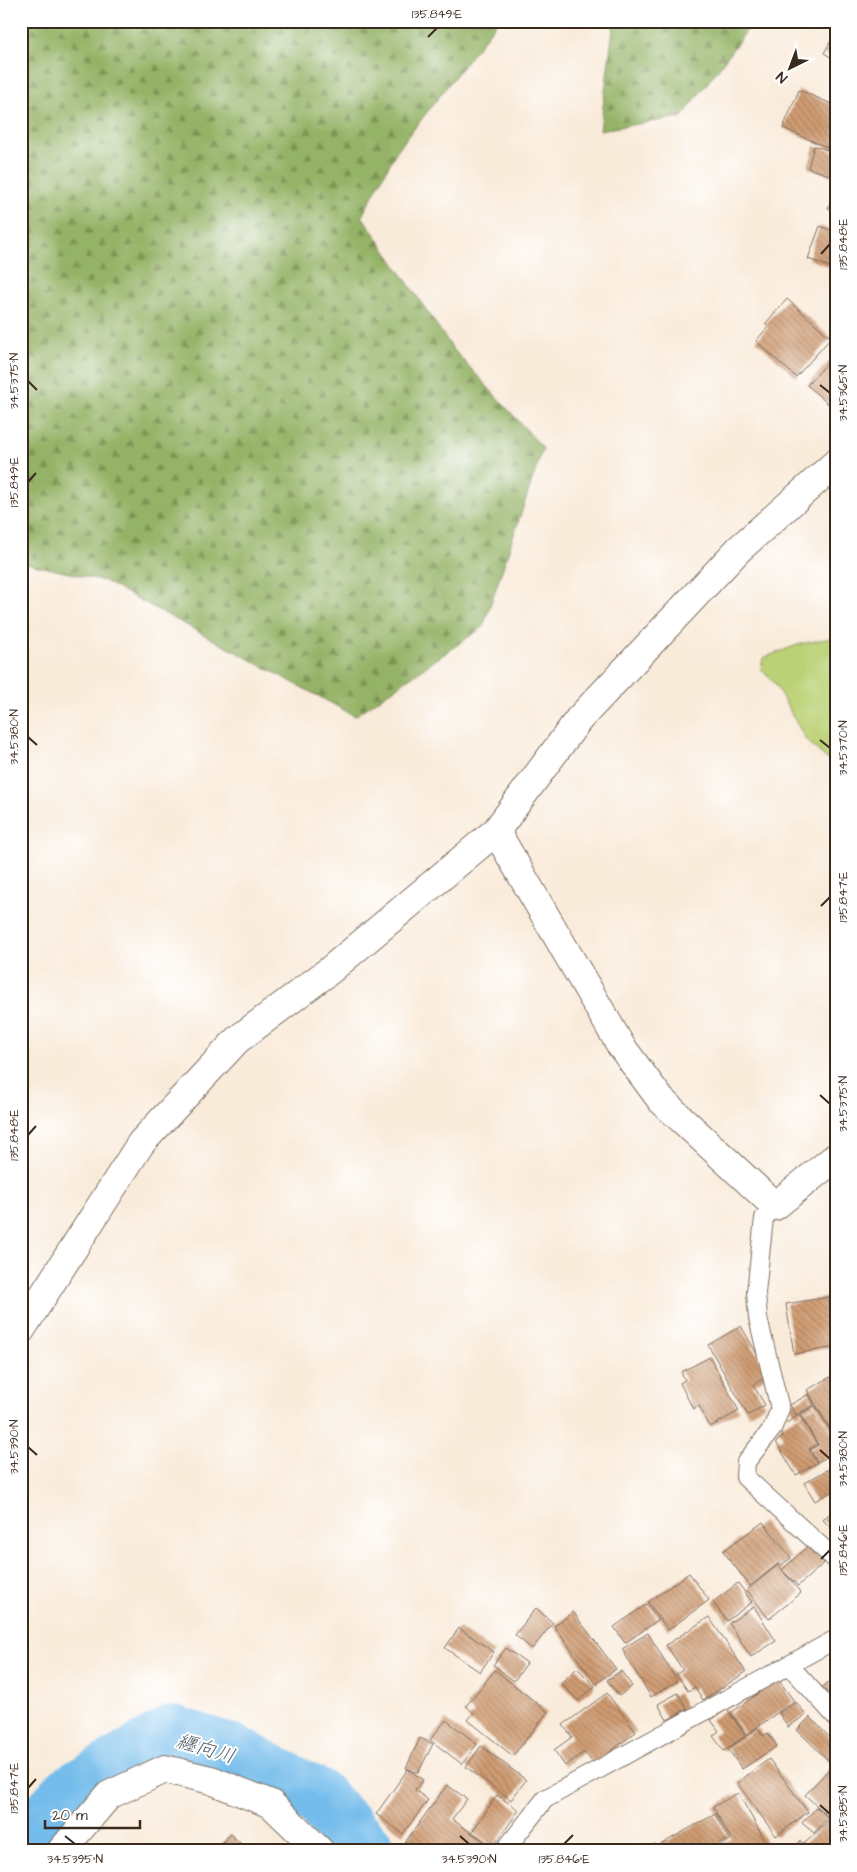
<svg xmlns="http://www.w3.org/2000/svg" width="857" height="1872" font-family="'Architects Daughter','Klee One',sans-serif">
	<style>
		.green { fill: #bbd175; stroke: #7b7e4a }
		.forest { fill: url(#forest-firs); stroke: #686e42 }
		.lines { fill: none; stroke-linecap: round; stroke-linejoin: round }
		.river { stroke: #73bceb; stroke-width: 58 }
		.building { fill: url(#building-back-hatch) }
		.lane-casing { stroke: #7e6e60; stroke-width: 20 }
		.street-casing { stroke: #7e6e60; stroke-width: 30 }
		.lane { stroke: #fff; stroke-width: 18 }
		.street { stroke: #fff; stroke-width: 28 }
		.ticks { fill: none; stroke: #3b2a1e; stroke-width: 2 }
		.labels { text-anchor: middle; stroke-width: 4; stroke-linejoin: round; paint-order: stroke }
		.water-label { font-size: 20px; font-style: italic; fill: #4f5d66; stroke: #fff }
		.neatline { fill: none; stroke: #3b2a1e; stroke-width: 2 }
		.ticks-label { font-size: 12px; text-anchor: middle; fill: #3b2a1e }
	</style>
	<defs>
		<pattern id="forest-firs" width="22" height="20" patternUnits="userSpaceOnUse" patternTransform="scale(1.25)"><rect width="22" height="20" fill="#94b366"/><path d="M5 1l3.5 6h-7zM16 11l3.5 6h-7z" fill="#7a9253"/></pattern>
		<pattern id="building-back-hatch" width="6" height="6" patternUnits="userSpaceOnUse" patternTransform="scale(1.25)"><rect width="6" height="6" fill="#cf9b72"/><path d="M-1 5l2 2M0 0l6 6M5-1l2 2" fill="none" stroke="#a97f5d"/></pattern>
	</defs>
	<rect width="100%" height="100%" fill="#fff"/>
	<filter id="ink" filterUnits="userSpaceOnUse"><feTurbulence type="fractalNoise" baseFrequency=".02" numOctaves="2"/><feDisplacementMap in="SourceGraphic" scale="10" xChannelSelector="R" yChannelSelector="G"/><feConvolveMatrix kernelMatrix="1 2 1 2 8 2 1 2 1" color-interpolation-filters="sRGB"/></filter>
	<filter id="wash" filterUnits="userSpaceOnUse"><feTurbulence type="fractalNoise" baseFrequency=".0096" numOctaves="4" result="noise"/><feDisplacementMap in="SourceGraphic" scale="20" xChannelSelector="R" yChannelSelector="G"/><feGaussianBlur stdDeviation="1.12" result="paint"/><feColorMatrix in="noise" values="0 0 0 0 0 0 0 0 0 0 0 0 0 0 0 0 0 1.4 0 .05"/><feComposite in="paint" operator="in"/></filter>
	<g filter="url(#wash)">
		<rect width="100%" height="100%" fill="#f9ebda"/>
		<path class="green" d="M836,637V767L806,740L775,684L761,669L763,658L800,644Z"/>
		<path class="forest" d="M21,21H498L396,152L362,216L453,349L543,448L483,627L355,716L104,581L21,562Z
			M614,21H754L682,117L600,130Z"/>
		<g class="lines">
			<path class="river" d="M21,1847L71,1793L173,1734L234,1754L317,1797L367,1851"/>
		</g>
		<g id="blocks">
			<path class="building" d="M836,32V60L824,53Z
				M799,90L836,106V143L833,150L783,128Z
				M814,146L836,152L832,176L808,168Z
				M836,190V211L828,208Z
				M820,226L836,232V269L808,259Z
				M787,299L831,338L796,377L756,341L768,327L765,324Z
				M836,354V411L807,385Z
				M829,1297L836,1347L794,1354L786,1304Z
				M741,1326L769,1375L753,1385L765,1405L748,1415L708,1345Z
				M710,1357L739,1411L710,1427L699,1406L693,1409L680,1383L685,1380L681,1372Z
				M836,1374V1428L831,1430L807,1390Z
				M809,1394L814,1405L796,1415L790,1405Z
				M815,1406L831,1432L833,1431L836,1435V1452L817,1462L810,1450L818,1445L800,1414Z
				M799,1415L817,1444L809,1449L817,1463L796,1475L776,1442L783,1437L778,1428Z
				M836,1465V1492L835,1490L815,1501L804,1483Z
				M836,1507V1533L823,1520Z
				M763,1522L791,1558L780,1566L779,1563L750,1586L723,1551Z
				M808,1546L824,1563L798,1586L782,1570Z
				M778,1565L801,1593L769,1619L747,1590Z
				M689,1573L709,1600L668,1630L648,1602Z
				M738,1583L752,1602L727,1621L713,1602Z
				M647,1604L658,1620L625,1643L614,1627Z
				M754,1607L776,1641L751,1657L729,1623Z
				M536,1608L553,1623L532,1649L515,1635Z
				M573,1612L616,1669L596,1684L554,1626Z
				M709,1617L746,1672L703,1700L695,1687L688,1691L676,1674L683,1670L666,1645Z
				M459,1628L494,1652L480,1672L445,1648Z
				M648,1633L677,1681L651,1697L622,1649Z
				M506,1648L527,1663L514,1681L493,1665Z
				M577,1668L595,1686L578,1701L561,1683Z
				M495,1670L548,1712L513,1756L468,1720L474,1713L466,1706Z
				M621,1671L632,1686L619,1696L607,1680Z
				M778,1679L794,1701L746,1735L731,1713Z
				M829,1681L836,1689V1714L817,1692Z
				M607,1693L636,1732L594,1764L584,1752L565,1766L554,1750L572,1737L563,1725Z
				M678,1693L687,1709L667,1720L658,1704Z
				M796,1702L806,1715L788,1727L779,1713Z
				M727,1709L745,1736L724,1751L713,1736L719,1731L711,1720Z
				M810,1717L836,1744V1754L829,1761L797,1730Z
				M446,1720L477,1744L462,1764L430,1740Z
				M758,1728L763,1736L768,1733L777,1746L742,1769L728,1749Z
				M420,1738L433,1744L418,1773L406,1768Z
				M481,1746L526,1780L511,1800L466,1767Z
				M769,1759L808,1812L776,1836L737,1783Z
				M832,1766L836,1770V1786L832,1790L836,1793V1812L830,1818L805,1795Z
				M408,1769L423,1780L415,1790L428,1800L403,1834L376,1814Z
				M447,1785L467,1799L452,1819L487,1844L482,1851H410L403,1845Z
				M738,1793L771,1851H710L731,1839L713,1807Z
				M497,1795L519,1810L491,1850L486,1847L488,1843L472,1832Z
				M817,1807L828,1818L814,1833L802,1823Z
				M715,1814L728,1838L706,1851H661L658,1846Z
				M836,1814V1851H811L804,1844Z
				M230,1834L249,1851H215Z
				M801,1841L807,1851H787Z
				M655,1844L659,1851H644Z"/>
		</g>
	</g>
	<g filter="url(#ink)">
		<use href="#blocks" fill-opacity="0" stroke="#7e6e60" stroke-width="1"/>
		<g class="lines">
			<defs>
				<path id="lane" d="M775,1206L764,1218L756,1293L758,1318L780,1409L772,1429L746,1462L745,1477L836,1560
					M789,1665L836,1717
					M504,1851L545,1799L836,1639"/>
				<path id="street" d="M496,831L621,1046L661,1100L775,1206L836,1157
					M21,1330L141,1143L237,1040L329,971L496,831L579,719L739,549L836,463
					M61,1851L109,1795L165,1769L211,1780L271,1804L320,1851"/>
			</defs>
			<use href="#lane" class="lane-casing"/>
			<use href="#street" class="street-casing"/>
			<use href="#lane" class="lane"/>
			<use href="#street" class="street"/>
		</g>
	</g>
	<path class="ticks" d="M428,37L437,28M821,254L830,244M28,381L37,390M820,385L830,393M28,482L36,473M28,737L37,745M820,740L830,748M821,906L830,897M820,1095L830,1104M28,1135L36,1126M28,1447L37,1455M820,1450L830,1459M821,1559L830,1550M28,1788L36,1779M820,1805L830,1814M65,1836L75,1844M460,1836L469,1844M564,1844L573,1835"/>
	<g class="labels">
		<g class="water-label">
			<text transform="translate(206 1748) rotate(17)" y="7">纒向川</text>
		</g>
	</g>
	<rect width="857" height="1872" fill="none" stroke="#fff" stroke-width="55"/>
	<g transform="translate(790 68) rotate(222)" stroke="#ffffff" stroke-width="4" paint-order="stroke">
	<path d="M0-4L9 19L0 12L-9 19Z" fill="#3b2a1e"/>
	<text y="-8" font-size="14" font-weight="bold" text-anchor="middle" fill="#3b2a1e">N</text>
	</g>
	<path d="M45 1820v8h95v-8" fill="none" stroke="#3b2a1e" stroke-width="2.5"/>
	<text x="52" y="1820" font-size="15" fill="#3b2a1e" stroke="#ffffff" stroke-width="4" paint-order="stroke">20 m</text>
	<rect x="28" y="28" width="802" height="1816" class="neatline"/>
	<g class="ticks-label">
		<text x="437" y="18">135.849°E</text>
		<text transform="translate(843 244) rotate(-90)" y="4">135.848°E</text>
		<text transform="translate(14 381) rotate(-90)" y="4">34.5375°N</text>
		<text transform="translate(843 393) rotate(-90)" y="4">34.5365°N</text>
		<text transform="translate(14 482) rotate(-90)" y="4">135.849°E</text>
		<text transform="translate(14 737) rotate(-90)" y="4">34.5380°N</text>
		<text transform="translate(843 748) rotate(-90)" y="4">34.5370°N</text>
		<text transform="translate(843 897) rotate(-90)" y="4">135.847°E</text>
		<text transform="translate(843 1104) rotate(-90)" y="4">34.5375°N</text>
		<text transform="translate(14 1135) rotate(-90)" y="4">135.848°E</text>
		<text transform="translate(14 1447) rotate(-90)" y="4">34.5390°N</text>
		<text transform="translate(843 1459) rotate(-90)" y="4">34.5380°N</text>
		<text transform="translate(843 1550) rotate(-90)" y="4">135.846°E</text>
		<text transform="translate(14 1788) rotate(-90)" y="4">135.847°E</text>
		<text transform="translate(843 1814) rotate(-90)" y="4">34.5385°N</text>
		<text x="75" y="1863">34.5395°N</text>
		<text x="469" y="1863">34.5390°N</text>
		<text x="564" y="1863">135.846°E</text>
	</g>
</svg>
